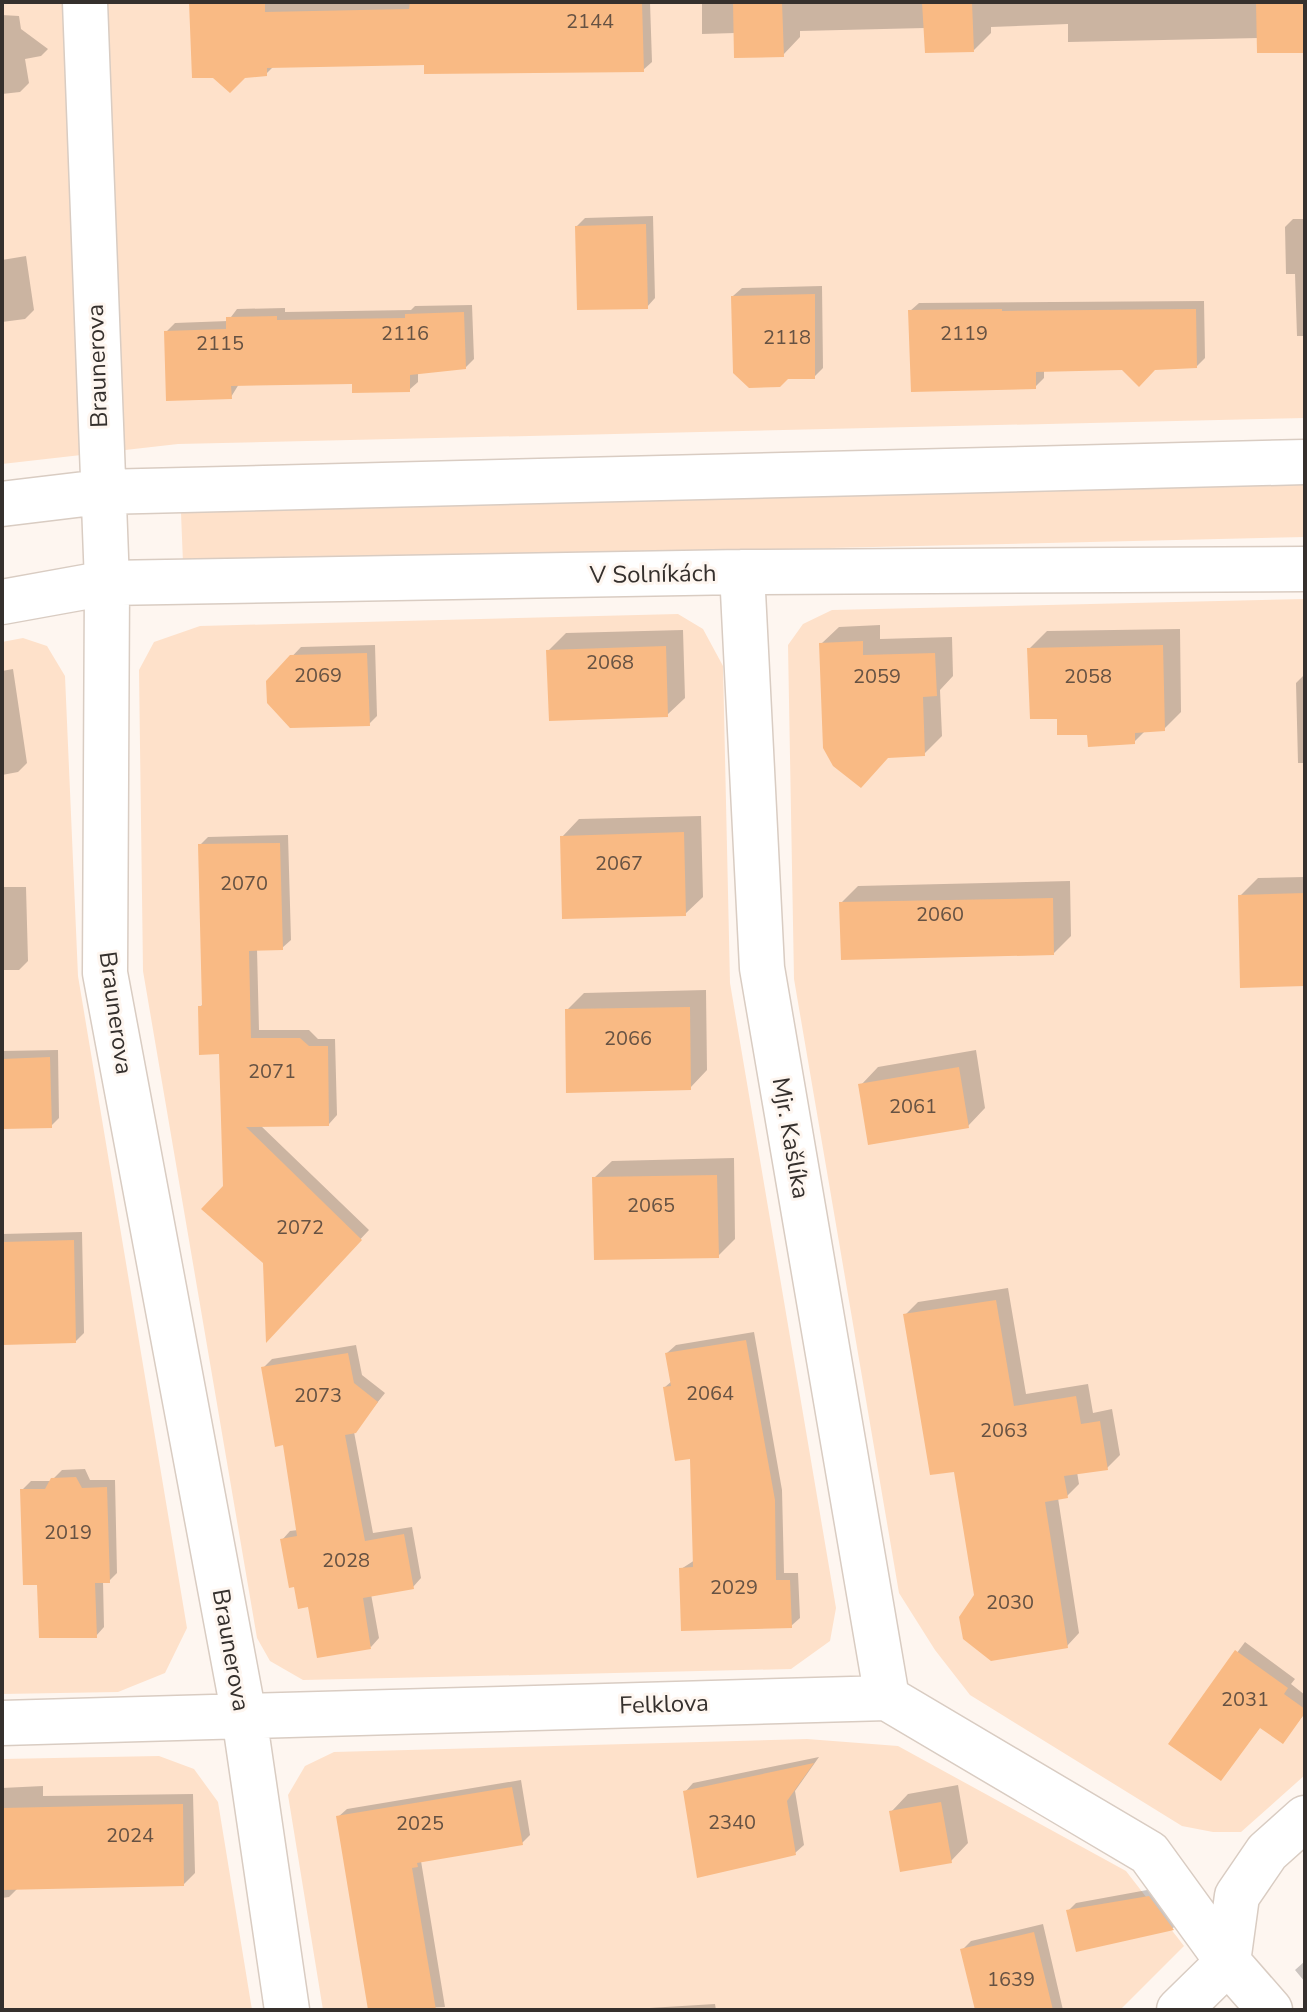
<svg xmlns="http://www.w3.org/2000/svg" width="1307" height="2012" font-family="'Nunito Sans',sans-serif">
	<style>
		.green { fill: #fee1ca }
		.shadow { fill: #0003 }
		.building { fill: #f9ba84 }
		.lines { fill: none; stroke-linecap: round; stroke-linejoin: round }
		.minor-casing { stroke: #d9ccc2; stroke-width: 47 }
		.minor { stroke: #fff; stroke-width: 44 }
		.labels { text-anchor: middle; stroke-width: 6; stroke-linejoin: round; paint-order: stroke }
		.number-label { font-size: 20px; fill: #665243 }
		.street-label { font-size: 24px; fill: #35302d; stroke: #fef6f0 }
	</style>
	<rect width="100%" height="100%" fill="#fef6f0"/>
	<path class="green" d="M2,2H1305V418L178,444L2,464Z
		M1305,483V537L183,563L181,513Z
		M1305,599V1775L1241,1832H1213L1182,1826L970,1695L935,1650L899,1593L794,979L788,645L803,624L832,610Z
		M678,614L703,629L723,666L730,983L836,1608L830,1641L791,1669L303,1680L270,1661L257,1638L143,971L139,670L154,642L200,626Z
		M23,638L47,646L65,676L78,976L187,1628L165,1673L118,1692L2,1694V642Z
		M807,1739L898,1746L1126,1871L1184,1946L1120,2010H323L288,1795L305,1766L334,1752Z
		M159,1756L194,1769L218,1802L252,2010H2V1759Z"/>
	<path class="shadow" d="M191,2H650L652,62L643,70L426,63L274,66L266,74Z
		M702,2H1305V51L1259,38L1068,42V24L991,27V33L974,50L925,28L800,31V37L783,55L735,33L702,34Z
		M2,15L19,16L21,29L48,49L41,56L25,59L29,83L20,92L2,94Z
		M653,216L655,298L647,307L577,226L585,218Z
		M1293,219H1305V388L1303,336H1297L1295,274H1286L1285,227Z
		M26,256L34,310L25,319L2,322V260Z
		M822,286L823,368L814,377L733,296L742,288Z
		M1204,301L1205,358L1196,367L1044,370V378L1035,387L910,311L919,303Z
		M472,305L474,359L465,368L418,372V382L409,390L354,382L239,384L231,397L166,332L175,323L228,321L237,309L285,308V312L411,310L415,306Z
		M880,625V639L952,637L953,676L940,690L942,736L924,754L821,644L839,627Z
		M1180,629L1181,712L1164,729L1146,730L1134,742L1089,733L1059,717L1029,649L1047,631Z
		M683,630L685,698L667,715L548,651L566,633Z
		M375,645L377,716L369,724L268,682L301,647Z
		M13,669L27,763L18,772L2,775V671Z
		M1305,674V763H1298L1296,683Z
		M701,816L703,897L685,914L562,837L579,819Z
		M288,835L291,940L282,948L257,949L259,1030H309L318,1039H335L337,1115L329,1124L260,1125L369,1230L268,1338L265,1262L225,1186L221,1052L200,1007L204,1003L200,845L208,837Z
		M1305,877V984L1240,896L1258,878Z
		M1070,881L1071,936L1054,953L841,903L858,886Z
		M2,887H26L28,961L19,970H2Z
		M706,990L707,1070L690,1088L567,1010L584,993Z
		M58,1050L59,1118L51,1126L2,1127V1051Z
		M976,1050L985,1108L968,1126L861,1085L878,1067Z
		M734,1158L735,1239L718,1256L594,1178L612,1161Z
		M82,1232L84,1333L76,1341L2,1343V1234Z
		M1008,1288L1026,1394L1088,1384L1093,1413L1112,1409L1120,1455L1107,1468L1077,1472L1079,1484L1067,1496L1058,1498L1079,1633L1067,1646L976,1596L955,1469L905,1315L918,1302Z
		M754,1332L782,1490L784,1573H798L800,1618L791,1626L681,1569L695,1560L692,1456L665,1387L672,1381L667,1353L676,1345Z
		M356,1345L362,1375L385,1393L354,1432L373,1533L412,1527L421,1578L413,1587L371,1594L379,1638L371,1647L310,1605L282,1540L290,1531L298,1530L285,1442L263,1368L272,1359Z
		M85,1469L90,1480H115L117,1573L109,1581H103L104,1627L96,1636L39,1583L22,1490L31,1481H51L62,1470Z
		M1245,1642L1295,1679L1291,1684L1305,1695V1713L1282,1742L1261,1726L1221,1779L1170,1743Z
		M819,1757L795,1791L804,1845L795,1853L685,1792L693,1783Z
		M521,1780L530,1835L522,1843L421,1861L445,2007L370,2010L338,1817L347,1809Z
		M958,1785L968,1843L951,1861L891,1812L908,1794Z
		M43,1786V1796L193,1794L195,1873L183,1885L19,1887L9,1897L2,1898V1788Z
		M1158,1888L1181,1920L1173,1928L1077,1950L1068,1911L1076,1903Z
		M1043,1924L1063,2010H977L962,1950L971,1941Z
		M1305,1961V1982L1295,1970Z
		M715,2004L716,2010H616Z"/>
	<path class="building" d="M189,2H265V12L409,9L410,2H642L644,72L424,74V65L267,68V76L245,78L230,93L213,78H192Z
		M733,2H782L784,57L734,58Z
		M922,2H972L974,52L925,53Z
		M1256,2H1305V53H1257Z
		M646,224L648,309L577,310L575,226Z
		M815,294V379H788L780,387L749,388L733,373L731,296Z
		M1002,309V311L1196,309L1197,368L1155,370L1139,387L1122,370L1036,372V389L911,392L908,310Z
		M464,312L466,369L410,375V392L352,393V384L231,386L232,399L166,401L164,331L226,329V317L277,316V320L405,318V314Z
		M863,641V655L935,653L937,696L923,697L925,756L888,758L861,788L833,766L823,748L819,643Z
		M1163,645L1165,731L1135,733V744L1088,747L1087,735H1057V719H1030L1027,648Z
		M666,646L668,717L549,721L546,650Z
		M367,653L370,726L290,728L267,703L266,681L290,655Z
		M684,832L686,916L562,919L560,836Z
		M280,843L283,950L249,951L251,1038H300L309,1046H328L329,1126L246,1127L362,1240L266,1343L263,1263L201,1209L223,1186L219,1054L199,1055L198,1006H202L198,844Z
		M1305,893V986L1240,988L1238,895Z
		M1053,898L1054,955L841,960L839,902Z
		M690,1007L691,1090L566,1093L565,1009Z
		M50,1057L52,1128L2,1129V1059Z
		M959,1067L969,1128L868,1145L858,1084Z
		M717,1175L719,1258L594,1260L592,1177Z
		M74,1240L76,1343L2,1345V1242Z
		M996,1300L1014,1406L1076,1396L1081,1424L1100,1421L1108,1470L1064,1476L1068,1498L1045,1502L1068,1648L991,1661L963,1639L959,1617L974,1595L954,1472L930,1475L903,1314Z
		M746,1340L775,1500L776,1580H790L792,1628L681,1631L679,1568L693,1567L690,1459L675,1461L663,1387L671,1386L665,1353Z
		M348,1353L354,1383L378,1402L356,1433L345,1435L365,1541L404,1534L414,1589L363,1598L371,1649L317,1658L308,1607L298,1609L294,1587L289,1588L280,1539L297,1536L283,1445L275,1447L261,1367Z
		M76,1477L82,1488L107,1487L110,1583H95L97,1638H39L37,1585H23L20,1489H45L51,1478Z
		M1235,1650L1288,1688L1284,1694L1305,1709V1713L1283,1744L1260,1728L1221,1781L1168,1744Z
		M814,1763L787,1801L796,1855L697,1878L683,1791Z
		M512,1787L523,1845L417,1863L418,1867L412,1868L436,2010H368L336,1816Z
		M941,1802L952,1863L900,1872L889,1811Z
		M183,1804L184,1886L2,1890V1808Z
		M1149,1896L1174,1930L1076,1952L1066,1910Z
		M1034,1932L1053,2010H975L960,1949Z"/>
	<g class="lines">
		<defs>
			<path id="minor" d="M85,2L107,583L105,973L244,1716L287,2010
				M2,504L101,492L1305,462
				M742,572L762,968L887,1698
				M2,602L107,583L742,572L1305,569
				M2,1723L887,1698L1149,1853L1228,1962L1270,2010
				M1228,1962L1237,1896L1267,1852L1305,1818
				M1179,2010L1228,1962"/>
		</defs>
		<use href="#minor" class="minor-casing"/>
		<use href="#minor" class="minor"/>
	</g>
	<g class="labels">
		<g class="number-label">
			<text x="590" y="28">2144</text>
			<text x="405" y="340">2116</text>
			<text x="964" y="340">2119</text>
			<text x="787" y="344">2118</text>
			<text x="220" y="350">2115</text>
			<text x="610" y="669">2068</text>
			<text x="318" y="682">2069</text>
			<text x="877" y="683">2059</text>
			<text x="1088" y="683">2058</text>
			<text x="619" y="870">2067</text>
			<text x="244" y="890">2070</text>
			<text x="940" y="921">2060</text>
			<text x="628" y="1045">2066</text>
			<text x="272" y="1078">2071</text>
			<text x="913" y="1113">2061</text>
			<text x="651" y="1212">2065</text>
			<text x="300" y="1234">2072</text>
			<text x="710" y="1400">2064</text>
			<text x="318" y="1402">2073</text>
			<text x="1004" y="1437">2063</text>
			<text x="68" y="1539">2019</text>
			<text x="346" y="1567">2028</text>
			<text x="734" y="1594">2029</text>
			<text x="1010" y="1609">2030</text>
			<text x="1245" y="1706">2031</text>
			<text x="732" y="1829">2340</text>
			<text x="420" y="1830">2025</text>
			<text x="130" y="1842">2024</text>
			<text x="1011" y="1986">1639</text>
		</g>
		<g class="street-label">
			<text transform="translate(97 366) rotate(-92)" y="8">Braunerova</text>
			<text transform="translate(653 574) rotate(-1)" y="8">V Solníkách</text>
			<text transform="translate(116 1013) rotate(82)" y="8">Braunerova</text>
			<text transform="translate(791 1138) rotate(80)" y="8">Mjr. Kašlíka</text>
			<text transform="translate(231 1650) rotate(80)" y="8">Braunerova</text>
			<text transform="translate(664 1704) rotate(-2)" y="8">Felklova</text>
		</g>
	</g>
	<rect width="1307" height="2012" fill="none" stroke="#35302d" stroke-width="8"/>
</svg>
